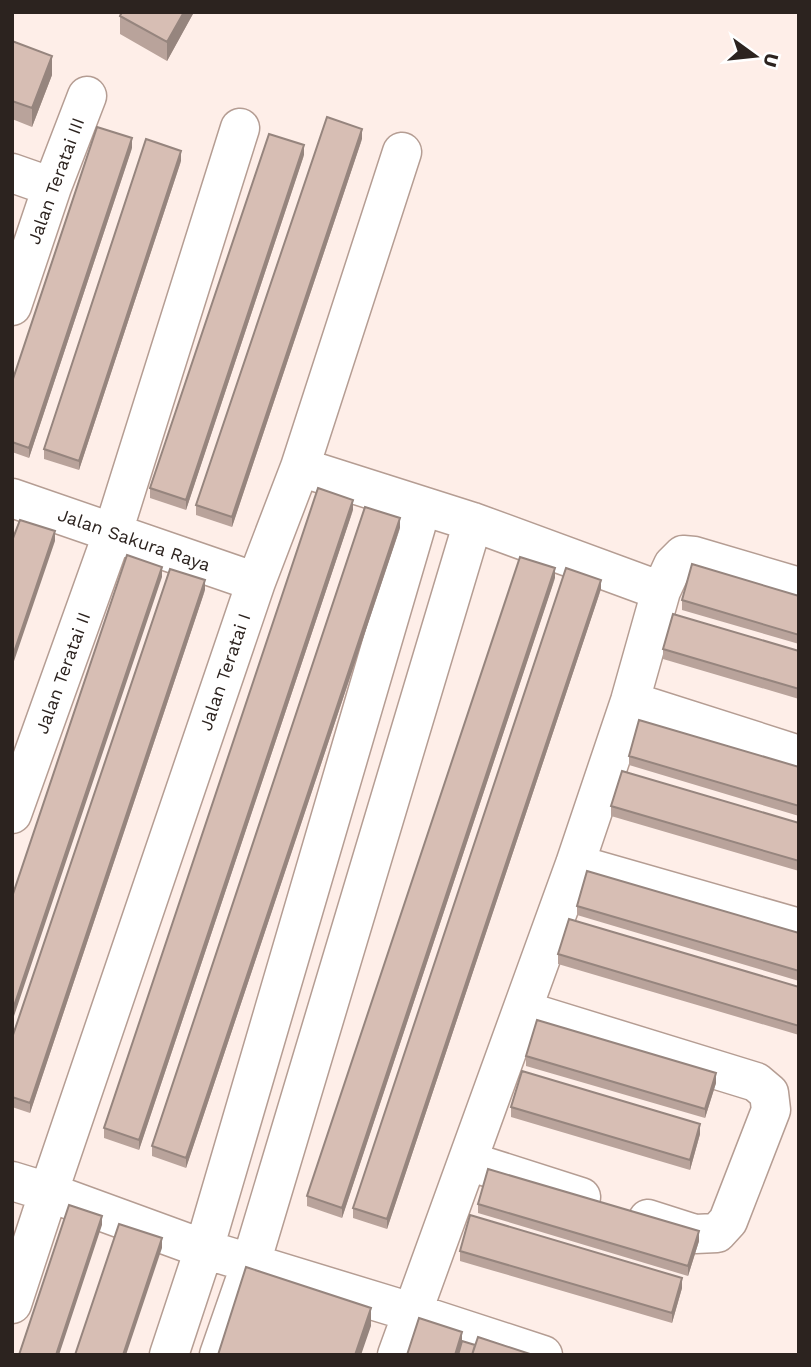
<svg xmlns="http://www.w3.org/2000/svg" width="811" height="1367" font-family="'Work Sans',sans-serif">
	<style>
		.lines { fill: none; stroke-linecap: round; stroke-linejoin: round }
		.minor-casing { stroke: #b59d93; stroke-width: 41 }
		.minor { stroke: #fff; stroke-width: 38 }
		.wall { fill: #b9a39b }
		.shaded-wall { fill: #96857e }
		.building { fill: #d7beb4; stroke: #96857e; stroke-width: 2 }
		.labels { text-anchor: middle; stroke-width: 7; stroke-linejoin: round; paint-order: stroke }
		.street-label { font-size: 18px; fill: #2c231f; stroke: #fff }
	</style>
	<rect width="100%" height="100%" fill="#feeee8"/>
	<g class="lines">
		<defs>
			<path id="minor" d="M12,173L52,187
				M12,306L52,187L87,96
				M300,467L473,522L661,591
				M12,498L256,582
				M630,701L799,755
				M12,814L113,532L240,128
				M575,864L799,928
				M522,1010L756,1082L769,1093L771,1110L728,1221L717,1233L695,1234L648,1219
				M468,1161L581,1197
				M12,1181L48,1192L204,1249L411,1312L543,1355
				M12,1304L53,1179L256,582L300,467L402,152
				M169,1355L204,1249L422,506
				M219,1355L251,1263L473,522
				M397,1355L575,864L630,701L661,591L673,565L683,555L694,556L799,587"/>
		</defs>
		<use href="#minor" class="minor-casing"/>
		<use href="#minor" class="minor"/>
	</g>
	<path class="wall" d="M122,12H194L167,61L120,34V16Z
		M12,41L52,75L32,127L12,119Z
		M362,139L232,527L196,515V505Z
		M132,148L29,458L12,452V382Z
		M304,155L186,510L150,498V488Z
		M181,161L79,470L44,459V449Z
		M353,510L139,1150L104,1138V1128Z
		M400,528L186,1168L152,1156V1146Z
		M555,578L342,1218L307,1206V1196Z
		M601,589L387,1229L353,1218V1208Z
		M205,590L30,1113L12,1107V1038Z
		M799,596V644L682,610V600Z
		M663,649L799,651V699L663,659Z
		M629,756L799,767V816L629,765Z
		M611,806L799,823V871L611,816Z
		M577,906L799,933V981L577,915Z
		M558,954L799,987V1035L558,964Z
		M526,1056L716,1083L705,1118L526,1066Z
		M511,1107L700,1134L690,1170L511,1117Z
		M478,1204L699,1241L688,1276L478,1213Z
		M460,1251L682,1288L672,1323L460,1261Z"/>
	<path class="shaded-wall" d="M184,12H194L167,61V42Z
		M52,56V75L32,127V108Z
		M362,129V139L232,527V517Z
		M132,138V148L29,458V448Z
		M304,145V155L186,510V500Z
		M181,151V161L79,470V461Z
		M353,500V510L139,1150V1140Z
		M400,518V528L186,1168V1158Z
		M55,531V541L12,667V658Z
		M162,567V577L12,1022V1012Z
		M555,568V578L342,1218V1208Z
		M205,580V590L30,1113V1103Z
		M601,580V589L387,1229V1219Z
		M716,1073V1083L705,1118V1109Z
		M700,1124V1134L690,1170V1160Z
		M102,1216V1225L59,1355H56Z
		M699,1231V1241L688,1276V1266Z
		M162,1238V1248L126,1355H123Z
		M682,1278V1288L672,1323V1313Z
		M371,1308V1326L361,1355H355Z
		M462,1332V1351L461,1355H455Z"/>
	<path class="building" d="M122,12H184L167,42L120,16Z
		M12,41L52,56L32,108L12,101Z
		M327,117L362,129L232,517L196,505Z
		M97,127L132,138L29,448L12,442V382Z
		M269,134L304,145L186,500L150,488Z
		M146,139L181,151L79,461L44,449Z
		M318,488L353,500L139,1140L104,1128Z
		M365,507L400,518L186,1158L152,1146Z
		M20,520L55,531L12,658V541Z
		M127,555L162,567L12,1012V897Z
		M520,557L555,568L342,1208L307,1196Z
		M692,564L799,596V635L682,600Z
		M566,568L601,580L387,1219L353,1208Z
		M170,569L205,580L30,1103L12,1097V1038Z
		M673,614L799,651V689L663,649Z
		M639,720L799,767V806L629,756Z
		M622,771L799,823V861L611,806Z
		M587,871L799,933V971L577,906Z
		M569,919L799,987V1026L558,954Z
		M537,1020L716,1073L705,1109L526,1056Z
		M522,1071L700,1124L690,1160L511,1107Z
		M488,1169L699,1231L688,1266L478,1204Z
		M69,1205L102,1216L56,1355H19Z
		M470,1215L682,1278L672,1313L460,1251Z
		M119,1224L162,1238L123,1355H75Z
		M246,1267L371,1308L355,1355H218Z
		M419,1318L462,1332L455,1355H407Z
		M478,1337L533,1355H472Z
		M462,1341L475,1345L472,1355H458Z"/>
	<g class="labels">
		<g class="street-label">
			<text transform="translate(56 181) rotate(-70)" y="6">Jalan Teratai III</text>
			<text transform="translate(134 540) rotate(19)" y="6">Jalan Sakura Raya</text>
			<text transform="translate(225 672) rotate(-71)" y="6">Jalan Teratai I</text>
			<text transform="translate(63 673) rotate(-70)" y="6">Jalan Teratai II</text>
		</g>
	</g>
	<rect width="811" height="1367" fill="none" stroke="#2c231f" stroke-width="28"/>
	<g transform="translate(755 56) rotate(105)" stroke="#ffffff" stroke-width="5" paint-order="stroke">
	<path d="M0-5L12 26L0 18L-12 26Z" fill="#2c231f"/>
	<text y="-10" font-size="19" font-weight="bold" text-anchor="middle" fill="#2c231f">U</text>
	</g>
</svg>
